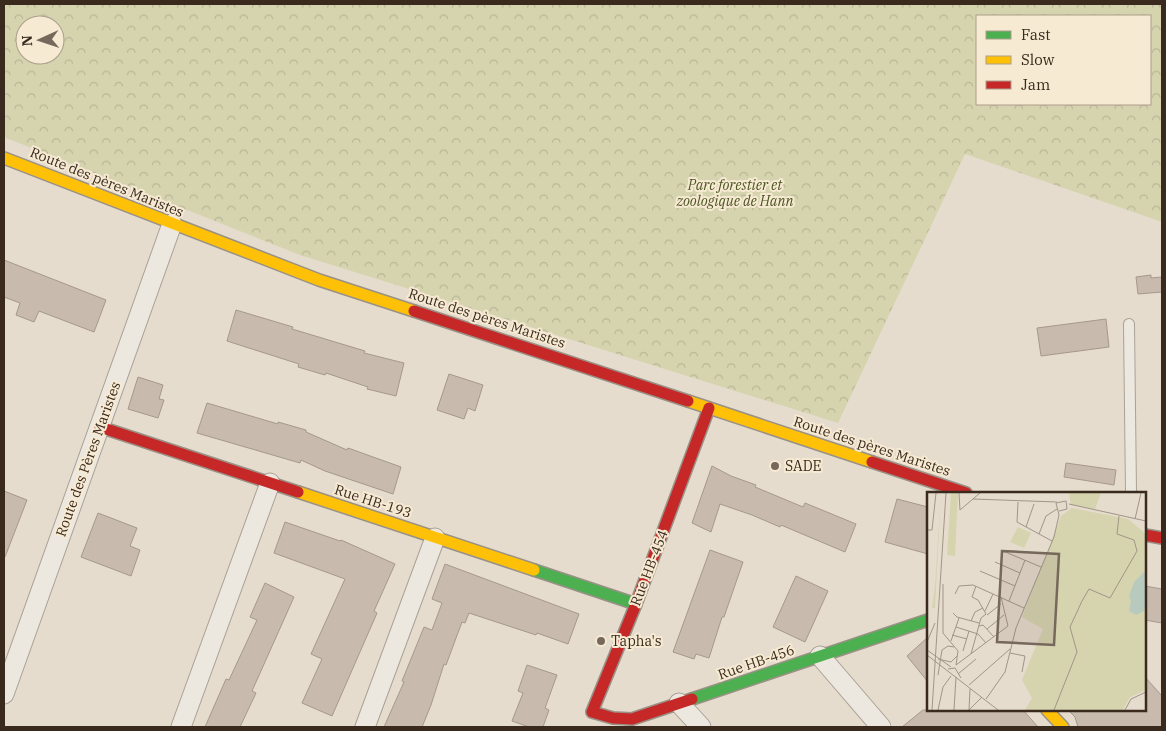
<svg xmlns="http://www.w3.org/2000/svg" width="1166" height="731" font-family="'IBM Plex Serif',serif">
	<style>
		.park { fill: url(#park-crowns); fill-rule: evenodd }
		.building { fill: #c9baae; stroke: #a5988c }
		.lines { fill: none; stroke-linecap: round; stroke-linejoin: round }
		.lane-casing { stroke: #aaa196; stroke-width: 12 }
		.street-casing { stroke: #aaa196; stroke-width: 21 }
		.fast-casing { stroke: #9a9186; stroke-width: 14 }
		.slow-casing { stroke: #9a9186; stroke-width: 14 }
		.jam-casing { stroke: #9a9186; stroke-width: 14 }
		.lane { stroke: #ede8df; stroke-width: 10 }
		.street { stroke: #ede8df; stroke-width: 19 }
		.fast { stroke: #4caf50; stroke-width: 11 }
		.slow { stroke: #ffc107; stroke-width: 11 }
		.jam { stroke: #c62828; stroke-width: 11 }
		.poi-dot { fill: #76685b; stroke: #f7ead3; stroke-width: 2 }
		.labels { text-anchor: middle; stroke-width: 4; stroke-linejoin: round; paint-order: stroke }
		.street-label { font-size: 14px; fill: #3a2a1e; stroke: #f7ead3 }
		.park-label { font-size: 14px; font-style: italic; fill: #4d5724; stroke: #f7ead3 }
		.poi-label { font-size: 14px; fill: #3a2a1e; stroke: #f7ead3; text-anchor: start }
		.inset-road { fill: none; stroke: #a19587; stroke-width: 1 }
		.view { fill: #76685b; fill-opacity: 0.15; stroke: #76685b; stroke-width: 2.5 }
		.inset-edge { fill: none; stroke: #3a2a1e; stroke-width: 2.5 }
	</style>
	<defs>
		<pattern id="park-crowns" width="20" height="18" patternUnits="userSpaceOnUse" patternTransform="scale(1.25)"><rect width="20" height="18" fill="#d6d4af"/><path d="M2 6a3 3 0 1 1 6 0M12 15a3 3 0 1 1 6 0" fill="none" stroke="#b8b696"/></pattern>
	</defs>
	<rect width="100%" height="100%" fill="#e5dccd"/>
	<path class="park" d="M4,4H1162V222L965,154L838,423L300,255L4,137ZM977,16H1150V104H977ZM25,25H55V55H25Z"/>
	<path class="building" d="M4,260L106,300L94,332L39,311L34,322L16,315L20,303L4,297Z
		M1151,275V278L1162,277V292L1138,294L1136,277Z
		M236,310L293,327L292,329L365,351L364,353L404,363L396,396L367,389L368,387L326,373L325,375L298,367L299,364L227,341Z
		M1106,319L1109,347L1041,356L1037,328Z
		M449,374L483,385L475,411L468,408L464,419L437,410Z
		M138,377L163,385L159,399L164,400L158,418L128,409Z
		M207,403L278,424V422L306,430V432L347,450L348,448L401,467L393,494L325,471L301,460L300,463L197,433Z
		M1066,463L1116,470L1114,485L1064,477Z
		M712,466L731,476L756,485L755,487L803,507L805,503L856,524L845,552L781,525L780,527L752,515L720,504L711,532L692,523Z
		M4,491L27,500L5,557H4Z
		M897,499L928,507V554L885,542Z
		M98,513L137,528L130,546L140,550L131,576L81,557Z
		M285,522L340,541L341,540L395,564L374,611L377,613L332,716L302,703L322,659L311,654L345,579L274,553Z
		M710,550L743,562L724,617H722L709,658L696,654L694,659L673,652Z
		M445,564L579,614L568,644L537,633L536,635L469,613L465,623L462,622L446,665L444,664L431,705L422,727H384L404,682L402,681L424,627L432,630L442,603L432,599Z
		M796,576L828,591L805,642L773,627Z
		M265,583L294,597L252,691L256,693L240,727H205L226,679L229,680L257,620L250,617Z
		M1145,586L1162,589V623L1145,620Z
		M928,637V682L907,656Z
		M527,665L557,675L545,708L549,710L543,727H529L512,721L523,693L518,691Z
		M1145,677L1162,696V727H1078L1075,717L1068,710H1145Z
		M923,710H1023L1038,727H902Z"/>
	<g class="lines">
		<defs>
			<path id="lane" d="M1129,324L1131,493"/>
			<path id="street" d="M820,656L881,727
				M4,694L172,224
				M679,703L701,727
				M181,727L270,483
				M365,727L435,538"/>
			<path id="fast" d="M534,570L636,604
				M692,699L928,620"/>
			<path id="slow" d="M4,158L319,280L414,311
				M688,401L872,462
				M298,492L534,570
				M1047,710L1063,727"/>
			<path id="jam" d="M414,311L688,401
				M100,427L298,492
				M872,462L966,493
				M1145,535L1162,538
				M692,699L632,719L613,718L592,712L636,604L709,408"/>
		</defs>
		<use href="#lane" class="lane-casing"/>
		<use href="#street" class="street-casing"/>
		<use href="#fast" class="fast-casing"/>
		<use href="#slow" class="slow-casing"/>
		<use href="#jam" class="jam-casing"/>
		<use href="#lane" class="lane"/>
		<use href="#street" class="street"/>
		<use href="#fast" class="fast"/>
		<use href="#slow" class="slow"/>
		<use href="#jam" class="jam"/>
	</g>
	<g class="poi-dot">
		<circle cx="775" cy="466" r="5"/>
		<circle cx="601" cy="641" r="5"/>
	</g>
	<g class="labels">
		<g class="street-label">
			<text transform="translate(107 182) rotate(22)" y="5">Route des pères Maristes</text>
			<text transform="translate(487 318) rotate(18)" y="5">Route des pères Maristes</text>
			<text transform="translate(872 446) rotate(18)" y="5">Route des pères Maristes</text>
			<text transform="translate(88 459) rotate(-70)" y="5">Route des Pères Maristes</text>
			<text transform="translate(373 501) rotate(18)" y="5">Rue HB-193</text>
			<text transform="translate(649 568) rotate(-69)" y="5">Rue HB-454</text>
			<text transform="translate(756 662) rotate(-19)" y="5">Rue HB-456</text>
		</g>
		<g class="park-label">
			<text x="735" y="190">Parc forestier et<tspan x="735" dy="16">zoologique de Hann</tspan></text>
		</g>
		<g class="poi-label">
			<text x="785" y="471">SADE</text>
			<text x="611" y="646">Tapha's</text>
		</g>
	</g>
	<g transform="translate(927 492)">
		<rect width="219" height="219" fill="#e5dccd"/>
		<path d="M145,16L201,27L219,42V198L203,205L196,218H98L105,206L95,188L116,137L95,125L134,24Z" fill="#d6d4af"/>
		<path d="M14,1L8,116H5L8,93ZM24,1H31L28,64L20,63Z" fill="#d6d4af"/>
		<path d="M142,1H174L168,17L144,13ZM91,35L104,41L97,56L83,50ZM195,57L206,63L199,75L188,69Z" fill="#d6d4af"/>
		<path d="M219,78V112L217,119L209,123L202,119L204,109L202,104L207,90Z" fill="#b8cabe"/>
		<path class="inset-road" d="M32,1L33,18L53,1M46,7L130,10M91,10L90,30L125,49M142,12L219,29M208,27L214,1M99,35L107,12M0,38H5L9,1M112,42L119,24L130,17M76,59L114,75M68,70L93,81M53,79L88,94M16,92V141L31,159L29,173M28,102L32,94L46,93L97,116M82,109L98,68M58,119L66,102M26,121L30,125L52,131M60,123L74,112M44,129L48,120L56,116M52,134L56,133L67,145M29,135L51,142L59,151M60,137L77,123M25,143L40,147M24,149L32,126M0,150L8,131M0,158L24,175M36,159L42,139M83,161L98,164L95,180M44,162L54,126L59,122L51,108L45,105L49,94M0,163L71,218M11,167L24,170L30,164M29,173L81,134L74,105M21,177L28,176L34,186M31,182L49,167M11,183L15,158L21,154L27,155M42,193L83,157M59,207L78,180L89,136L127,45L132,23L129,11L139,9L140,17L132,19M5,218L19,1M11,218L16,195L24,184M27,218L29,185M42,218L43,197M42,218L55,205M127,218L150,160L143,135L155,109L162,97L183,106L210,59L207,48L190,42L192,24M198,218L204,207L219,200"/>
		<path class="view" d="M75,59L132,62L127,153L70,150Z"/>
		<rect width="219" height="219" class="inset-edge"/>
	</g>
	<rect width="1166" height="731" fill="none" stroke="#3a2a1e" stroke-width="10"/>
	<rect x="976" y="15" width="175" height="90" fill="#f7ead3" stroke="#ab9d8b"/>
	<rect x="986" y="31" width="25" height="8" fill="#4caf50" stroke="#ab9d8b"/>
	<text x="1021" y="40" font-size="15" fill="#3a2a1e">Fast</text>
	<rect x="986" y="56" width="25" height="8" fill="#ffc107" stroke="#ab9d8b"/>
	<text x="1021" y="65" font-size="15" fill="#3a2a1e">Slow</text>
	<rect x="986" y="81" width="25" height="8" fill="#c62828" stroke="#ab9d8b"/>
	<text x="1021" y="90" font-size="15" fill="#3a2a1e">Jam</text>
	<g transform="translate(40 40) rotate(267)"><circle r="24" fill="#f7ead3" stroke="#ab9d8b"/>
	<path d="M0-4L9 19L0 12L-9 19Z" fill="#76685b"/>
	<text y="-8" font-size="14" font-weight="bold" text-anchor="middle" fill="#3a2a1e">N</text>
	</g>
</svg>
